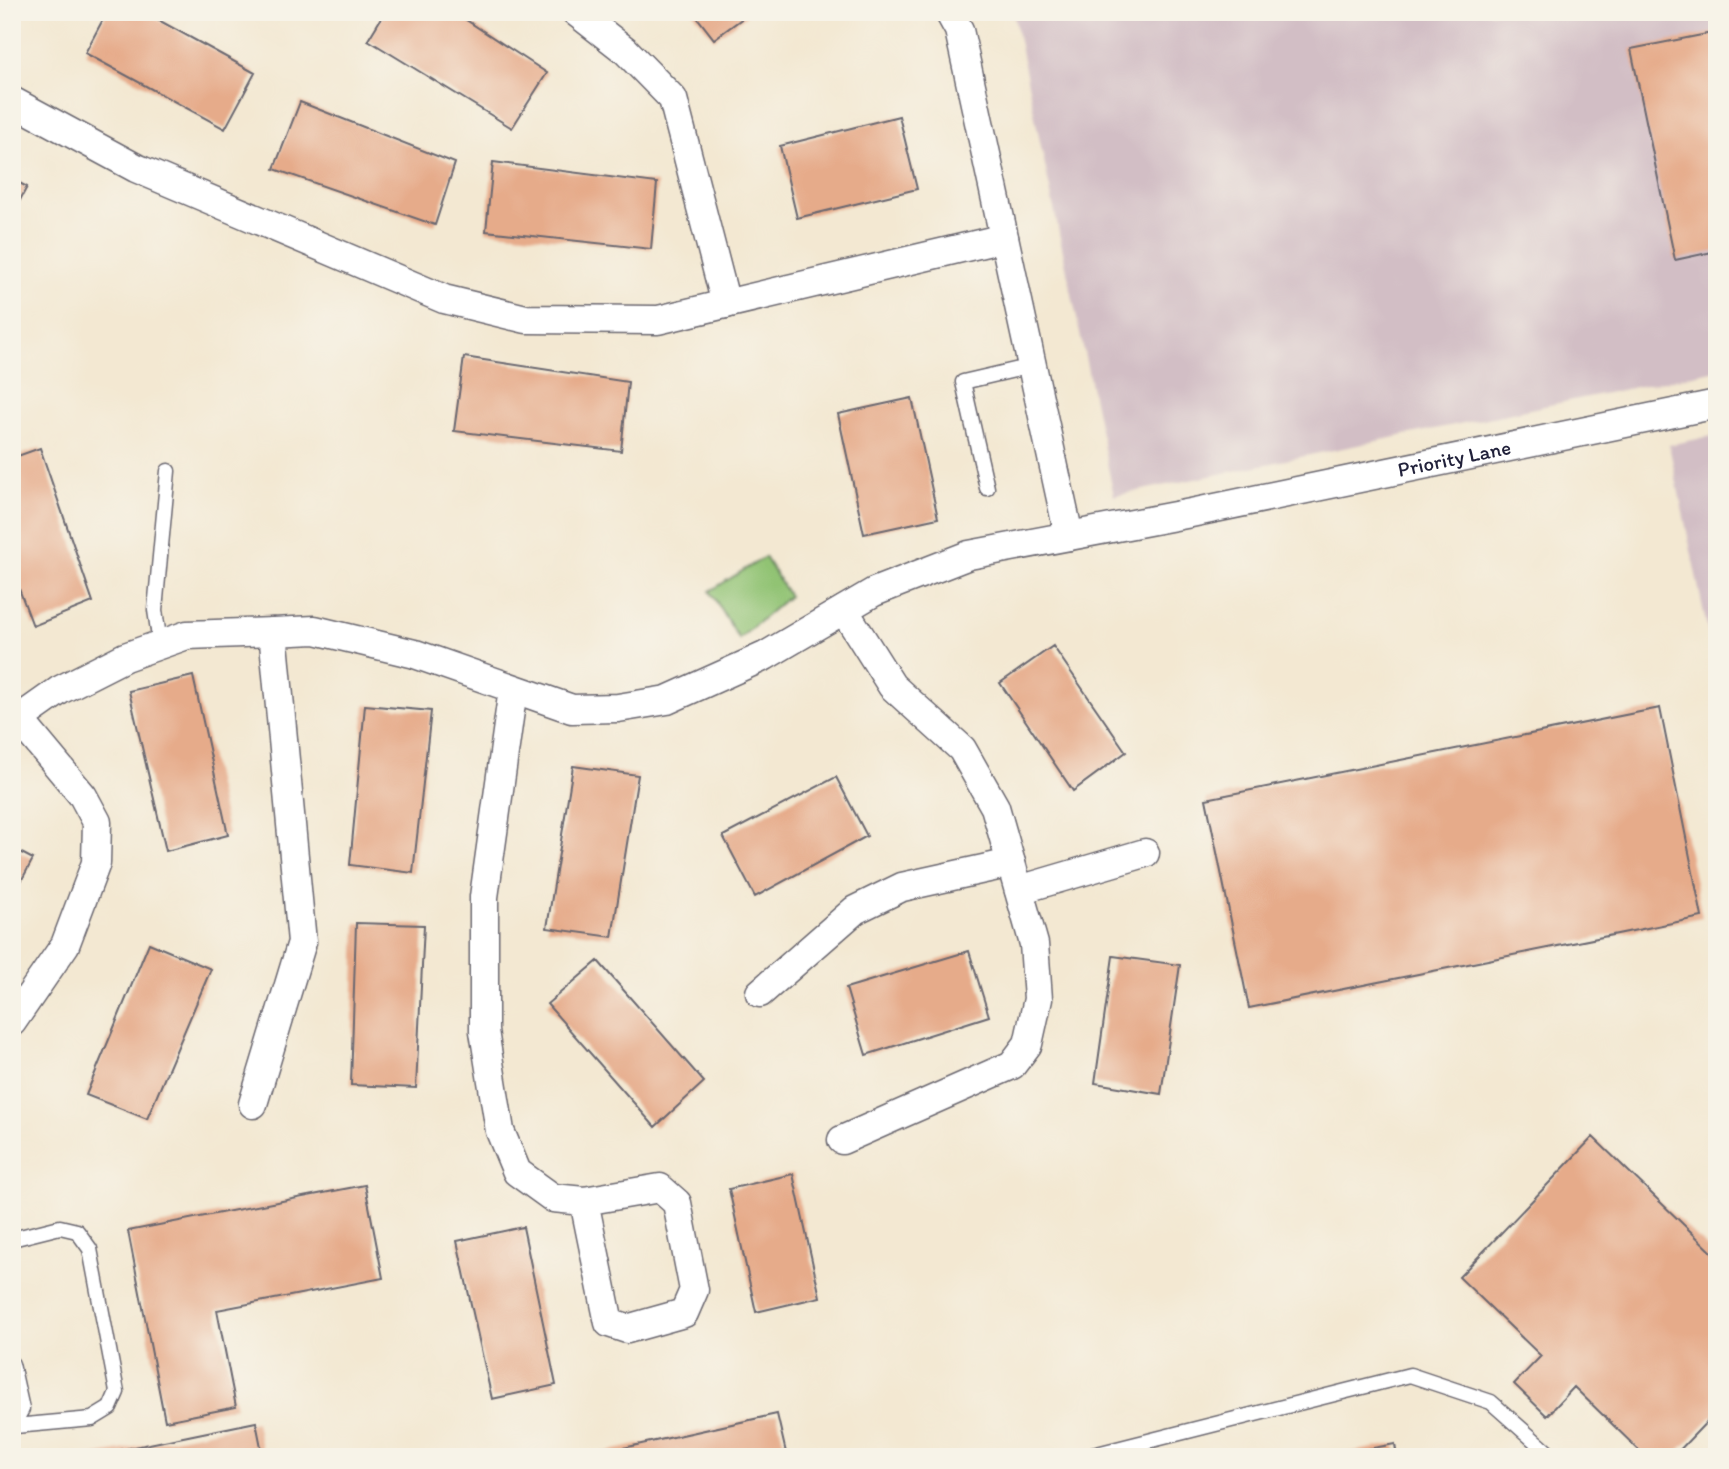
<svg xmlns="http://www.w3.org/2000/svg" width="1729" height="1469" font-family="Itim,sans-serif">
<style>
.industrial{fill:#d2bec5}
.green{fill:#91c373;stroke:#5a7257;stroke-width:2}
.building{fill:#e6ab8a}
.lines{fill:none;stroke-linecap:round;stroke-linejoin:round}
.lane-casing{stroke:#6b6770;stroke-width:17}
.street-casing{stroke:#6b6770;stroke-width:31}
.lane{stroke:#fff;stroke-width:14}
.street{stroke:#fff;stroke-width:28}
.labels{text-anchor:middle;stroke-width:5;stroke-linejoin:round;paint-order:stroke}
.street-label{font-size:21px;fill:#22223b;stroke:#f7f3e8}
</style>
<rect width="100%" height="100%" fill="#f7f3e8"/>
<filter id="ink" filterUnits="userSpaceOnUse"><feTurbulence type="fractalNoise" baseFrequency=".0143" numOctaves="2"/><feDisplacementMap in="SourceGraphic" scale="14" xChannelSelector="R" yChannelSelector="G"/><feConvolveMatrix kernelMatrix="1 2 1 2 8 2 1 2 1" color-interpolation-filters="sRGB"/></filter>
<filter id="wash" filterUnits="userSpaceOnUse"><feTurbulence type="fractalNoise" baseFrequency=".00686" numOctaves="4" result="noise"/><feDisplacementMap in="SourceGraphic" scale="28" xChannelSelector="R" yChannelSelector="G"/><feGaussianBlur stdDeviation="1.57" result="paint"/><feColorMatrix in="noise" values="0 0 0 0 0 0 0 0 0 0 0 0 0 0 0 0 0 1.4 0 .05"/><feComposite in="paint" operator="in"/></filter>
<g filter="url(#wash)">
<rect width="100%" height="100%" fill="#f3e8d2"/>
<path class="industrial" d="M1013 12H1717V370L1114 496Z
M1717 435V676L1669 445Z"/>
<path class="green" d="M765 557 789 596 739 639 710 591Z"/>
<g id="blocks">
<path class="building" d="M107 12H144L255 73 225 129 85 53Z
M385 12H454L547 73 512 128 368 40Z
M693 12H751L714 39Z
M1717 32V251L1675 260 1631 49Z
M300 102 455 163 435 225 274 169Z
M899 116 917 189 797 218 780 146Z
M493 162 657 183 651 249 486 231Z
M12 179 27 187 12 215Z
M464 357 628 382 621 451 454 431Z
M912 398 938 518 864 534 838 414Z
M40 448 93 602 33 626 12 570V458Z
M1053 646 1126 752 1073 791 1000 683Z
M193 676 228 835 166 851 129 691Z
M365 705 431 711 413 873 350 865Z
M1660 708 1702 917 1249 1008 1206 799Z
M573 766 638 775 612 937 547 928Z
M836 777 867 836 755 897 723 836Z
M12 848 33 859 12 898Z
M356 923 424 925 416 1088 351 1085Z
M149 943 211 969 147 1119 86 1095Z
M969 951 989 1016 866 1055 846 988Z
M1113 956 1180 965 1161 1094 1095 1083Z
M598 961 704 1082 655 1127 547 1004Z
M1593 1137 1717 1257V1411L1673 1457H1646L1574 1387 1547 1416 1514 1384 1541 1356 1459 1277Z
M793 1174 820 1297 756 1312 729 1189Z
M365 1185 383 1278 217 1310 236 1407 165 1421 128 1231Z
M523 1227 556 1385 492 1399 457 1241Z
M777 1414 787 1457H587V1456Z
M256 1422 263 1457H91V1456Z
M1395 1444 1397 1457H1335V1455Z"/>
</g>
</g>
<g filter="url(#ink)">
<use href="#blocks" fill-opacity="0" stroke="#6b6770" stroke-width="2"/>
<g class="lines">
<g class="lane-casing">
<path id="lane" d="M987 488 963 382 1032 366
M160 644 155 610 168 471
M12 1239 60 1227 77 1231 90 1249 117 1392 110 1408 92 1419 15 1426
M12 1364 22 1409 12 1427
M1085 1457 1410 1375 1491 1402 1553 1457"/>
</g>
<g class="street-casing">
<g id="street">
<path d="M576 12 626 51 673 99 726 304"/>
<path d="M949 12 959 30 1069 536"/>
<path d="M12 101 136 168 444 299 526 319 658 320 1004 238"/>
<path d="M513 689 484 897V1031L500 1131 517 1172 553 1198 584 1201 660 1188 677 1203 694 1290 684 1313 627 1329 609 1323 584 1201"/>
<path d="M12 711 83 796 97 822 96 863 65 945 12 1022"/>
<path id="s1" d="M12 724 60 690 125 657 187 635 273 632 315 630 415 654 572 709 618 708 667 700 765 656 874 592 969 555 1191 513 1717 404"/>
<path d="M1019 890 1145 853"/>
<path d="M760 993 855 910 902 887 1011 863"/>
<path d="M253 1104 302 942 273 632"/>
<path d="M842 1140 1012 1065 1028 1044 1038 999 1034 944 995 807 962 749 892 686 844 610"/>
</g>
</g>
<use href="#lane" class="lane"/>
<use href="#street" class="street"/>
</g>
</g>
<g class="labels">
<g class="street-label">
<text dy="7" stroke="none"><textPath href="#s1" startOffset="1521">Priority Lane</textPath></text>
</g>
</g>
<rect width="1729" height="1469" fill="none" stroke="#f7f3e8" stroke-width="42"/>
</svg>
